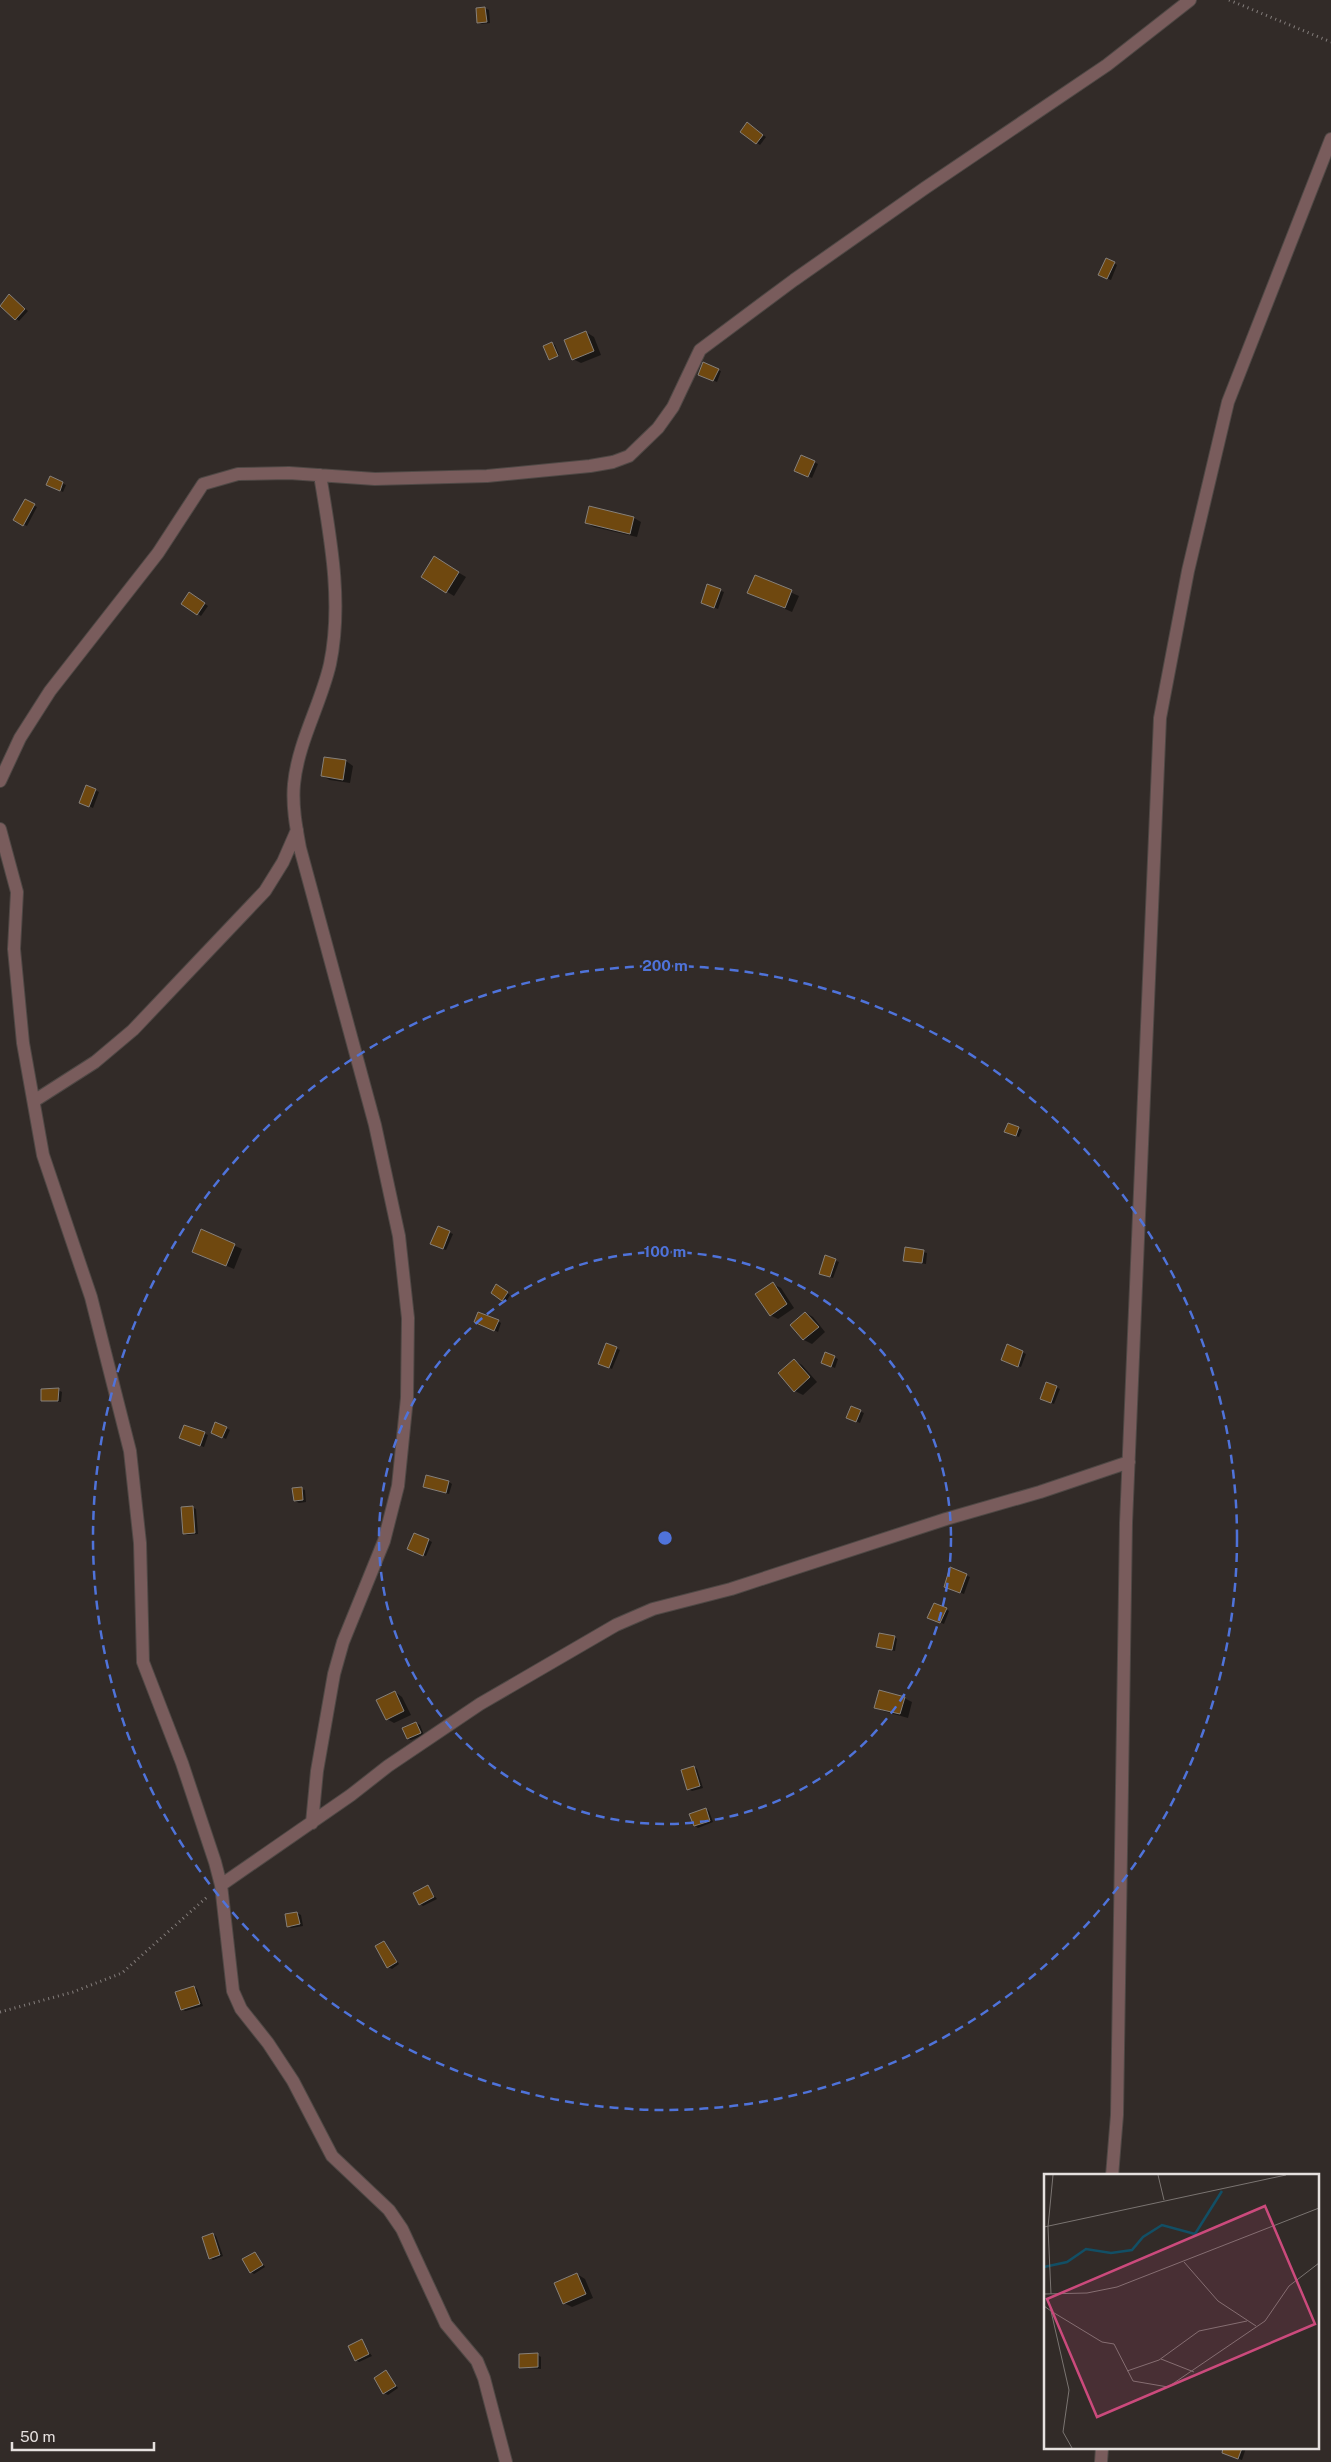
<svg xmlns="http://www.w3.org/2000/svg" width="1331" height="2462" font-family="'Public Sans',sans-serif">
<style>
.shadow{fill:#0007}
.building{fill:#6f480f;stroke:#86807a}
.lines{fill:none;stroke-linecap:round;stroke-linejoin:round}
.street-casing{stroke:#4f4845;stroke-width:14}
.path{stroke:#847e7c;stroke-width:3;stroke-dasharray:1 4;stroke-linecap:butt}
.street{stroke:#795c5c;stroke-width:12}
.ring{fill:none;stroke:#4f73da;stroke-width:2.5;stroke-dasharray:9 6}
.inset-river{fill:none;stroke:#124f65;stroke-width:2.5}
.inset-road{fill:none;stroke:#7a7471;stroke-width:1}
.view{fill:#cb4a7c;fill-opacity:0.15;stroke:#cb4a7c;stroke-width:2.5}
.inset-edge{fill:none;stroke:#e6e1df;stroke-width:2.5}
.centre{fill:#4f73da;stroke:#322b28;stroke-width:2.5}
.ring-label{font-size:15px;text-anchor:middle;font-weight:bold;fill:#4f73da;stroke:#322b28;stroke-width:4;stroke-linejoin:round;paint-order:stroke}
</style>
<rect width="100%" height="100%" fill="#322b28"/>
<path class="shadow" d="M485 8 489 10 490 23 482 24 478 22Z
M750 126 766 137 760 145 741 132Z
M1114 263 1117 265 1111 280 1103 277Z
M9 295 28 311 19 321 1 305Z
M586 332 594 337 601 355 581 363 573 359Z
M552 343 555 345 559 355 550 360Z
M718 370 721 371 717 382 703 376Z
M814 462 818 464 812 478 799 472Z
M50 478 66 485 63 492 51 486Z
M25 501 37 507 27 526 15 520Z
M634 518 641 522 637 537 594 527 586 523Z
M434 558 466 577 454 596 423 577Z
M756 577 799 596 792 612 749 593Z
M708 586 724 592 718 609 705 604Z
M190 594 208 606 201 616 182 603Z
M346 761 353 766 350 783 330 780 322 776Z
M87 786 99 792 93 808 84 804Z
M1018 1128 1022 1130 1019 1137 1009 1133Z
M438 1228 453 1234 446 1250 435 1246Z
M202 1231 242 1249 234 1269 201 1255Z
M906 1248 927 1253 926 1264 904 1260Z
M826 1257 839 1262 833 1278 824 1275Z
M773 1284 781 1288 794 1308 778 1319 770 1315Z
M497 1286 510 1295 506 1302 492 1293Z
M806 1313 813 1317 825 1332 812 1344 804 1340 792 1325Z
M498 1321 501 1323 498 1332 479 1323Z
M607 1345 620 1350 612 1369 603 1365Z
M1008 1346 1026 1354 1021 1367 1006 1362Z
M826 1354 838 1359 835 1368 826 1364Z
M794 1360 802 1365 817 1382 803 1395 795 1391Z
M1047 1384 1060 1389 1054 1404 1045 1400Z
M58 1390 62 1392 61 1402 42 1400Z
M852 1408 864 1413 860 1423 851 1419Z
M185 1426 208 1435 204 1447 184 1440Z
M226 1428 230 1430 226 1439 216 1434Z
M449 1482 452 1484 449 1494 428 1488Z
M301 1489 305 1490 306 1502 299 1503 295 1501Z
M192 1507 196 1509 198 1534 187 1535 184 1533Z
M415 1534 432 1542 426 1556 412 1551Z
M951 1569 970 1577 964 1594 948 1588Z
M946 1609 949 1611 944 1624 932 1619Z
M894 1637 897 1639 895 1651 878 1646Z
M395 1692 402 1697 411 1715 394 1723 387 1719Z
M904 1698 912 1702 908 1718 883 1711 875 1707Z
M416 1723 420 1725 424 1735 411 1740 408 1739Z
M694 1767 697 1769 703 1788 692 1791 688 1789Z
M706 1809 709 1811 713 1822 698 1828 695 1826Z
M428 1887 437 1899 423 1906 420 1904Z
M297 1913 301 1915 303 1926 291 1928 288 1926Z
M384 1942 399 1964 392 1969 388 1967Z
M194 1987 197 1989 203 2006 185 2011 182 2009Z
M213 2234 216 2236 223 2256 213 2260 210 2258Z
M255 2253 265 2267 254 2274 251 2272Z
M577 2274 585 2279 593 2298 572 2307 564 2303Z
M361 2341 372 2356 359 2362 356 2360Z
M538 2355 541 2357V2369L521 2367Z
M386 2372 398 2388 388 2395 384 2393Z
M1225 2448H1246L1242 2460 1226 2454Z"/>
<path class="building" d="M485 7 487 22 477 23 476 8Z
M747 122 763 135 756 144 740 132Z
M1106 258 1115 262 1107 279 1098 275Z
M9 294 25 309 15 320 0 306Z
M586 331 594 351 572 360 564 340Z
M552 342 558 356 549 360 543 346Z
M703 362 719 369 713 381 698 375Z
M801 455 815 461 808 477 794 471Z
M50 476 63 482 60 491 46 485Z
M25 499 35 504 23 526 13 520Z
M589 506 634 517 630 534 585 523Z
M434 556 459 572 446 593 421 577Z
M755 575 792 590 785 608 747 593Z
M707 584 721 589 714 608 701 603Z
M189 592 205 603 197 615 181 604Z
M324 757 346 760 343 780 321 776Z
M86 785 96 789 89 807 79 803Z
M1008 1123 1019 1127 1016 1136 1004 1132Z
M438 1226 450 1231 443 1249 430 1244Z
M201 1229 235 1244 226 1266 192 1252Z
M905 1247 924 1250 922 1263 903 1261Z
M825 1255 836 1259 830 1277 819 1274Z
M773 1282 787 1304 770 1316 755 1294Z
M496 1284 508 1292 502 1301 491 1293Z
M478 1312 499 1320 494 1331 474 1322Z
M805 1312 819 1327 803 1340 790 1325Z
M606 1343 617 1347 609 1368 598 1364Z
M1007 1344 1023 1351 1018 1367 1001 1360Z
M825 1352 835 1356 831 1367 821 1363Z
M794 1359 810 1377 794 1392 778 1373Z
M1046 1382 1057 1386 1051 1403 1040 1399Z
M59 1388 58 1401H41V1389Z
M851 1406 861 1410 856 1422 846 1418Z
M215 1422 227 1427 222 1438 211 1433Z
M184 1425 205 1432 200 1446 179 1438Z
M426 1475 449 1481 446 1493 423 1487Z
M302 1487 303 1500 294 1501 292 1488Z
M193 1506 195 1533 183 1534 181 1507Z
M414 1533 429 1539 423 1556 407 1549Z
M950 1567 967 1574 960 1593 944 1587Z
M934 1603 947 1608 940 1623 927 1618Z
M879 1633 895 1636 892 1650 876 1647Z
M879 1690 905 1697 900 1714 874 1708Z
M395 1691 404 1711 386 1720 376 1700Z
M416 1722 421 1733 407 1739 402 1728Z
M694 1766 700 1786 687 1790 681 1770Z
M706 1808 710 1821 694 1826 689 1814Z
M428 1885 434 1897 419 1905 413 1893Z
M297 1912 300 1924 287 1927 285 1914Z
M384 1941 397 1962 387 1968 375 1946Z
M194 1986 200 2004 181 2010 175 1992Z
M213 2233 220 2255 209 2259 202 2237Z
M255 2252 263 2265 250 2273 242 2259Z
M577 2273 586 2294 563 2304 554 2283Z
M362 2339 369 2354 355 2361 348 2346Z
M538 2353V2367L519 2368V2354Z
M386 2370 396 2386 383 2394 374 2378Z
M1223 2448H1242L1238 2459 1222 2453Z"/>
<g class="lines">
<g class="street-casing">
<path id="street" d="M0 781 20 738 50 691 158 553 203 484 238 474 289 473 375 479 487 476 590 466 613 462 629 456 658 428 673 407 700 350 794 280 925 188 1107 65 1190 0
M0 829 17 892 14 949 23 1043 43 1155 91 1297 130 1451 140 1543 143 1662 182 1763 215 1862 221 1885 233 1991 241 2009 268 2043 293 2081 332 2156 389 2210 402 2229 446 2324 477 2361 484 2378 506 2462
M34 1101 95 1062 133 1030 265 891 283 862 297 830
M312 1823 317 1771 334 1674 343 1642 384 1541 398 1486 407 1398 408 1318 399 1236 375 1125 300 848C296 827 292 805 294 784 298 742 321 704 330 664 343 602 330 536 320 475
M221 1885 351 1795 388 1766 480 1704 616 1625 653 1609 731 1589 946 1519 1040 1492 1129 1462
M1112 2176 1117 2115 1126 1523 1160 718 1188 571 1228 402 1331 139
M1101 2462 1102 2448"/>
</g>
<path class="path" d="M1229 0 1331 42
M0 2012 73 1992 122 1973 207 1897"/>
<use href="#street" class="street"/>
</g>
<g class="ring">
<circle cx="665" cy="1538" r="286"/>
<circle cx="665" cy="1538" r="572"/>
</g>
<g transform="translate(1044 2174)">
<rect width="275" height="275" fill="#322b28"/>
<path class="inset-river" d="M0 93 23 88 42 75 67 79 88 76 99 63 118 51 151 60 178 17"/>
<path class="inset-road" d="M114 1 120 26M0 53 242 1M140 88 174 127 212 152M0 120 43 119 73 113 275 34M7 120 4 53 9 1M0 132 7 137 25 216 19 258 28 274M7 137 58 168 70 170 89 207 124 213 221 147 245 112 275 89M117 185 150 198M83 197 115 186 155 157 203 147"/>
<path class="view" d="M221 32 271 150 53 243 3 125Z"/>
<rect width="275" height="275" class="inset-edge"/>
</g>
<circle cx="665" cy="1538" r="8" class="centre"/>
<g class="ring-label">
<text x="665" y="971">200 m</text>
<text x="665" y="1257">100 m</text>
</g>
<path d="M12 2442v8h142v-8" fill="none" stroke="#e6e1df" stroke-width="2.5"/>
<text x="20" y="2442" font-size="15" fill="#e6e1df" stroke="#322b28" stroke-width="4" paint-order="stroke">50 m</text>
</svg>
